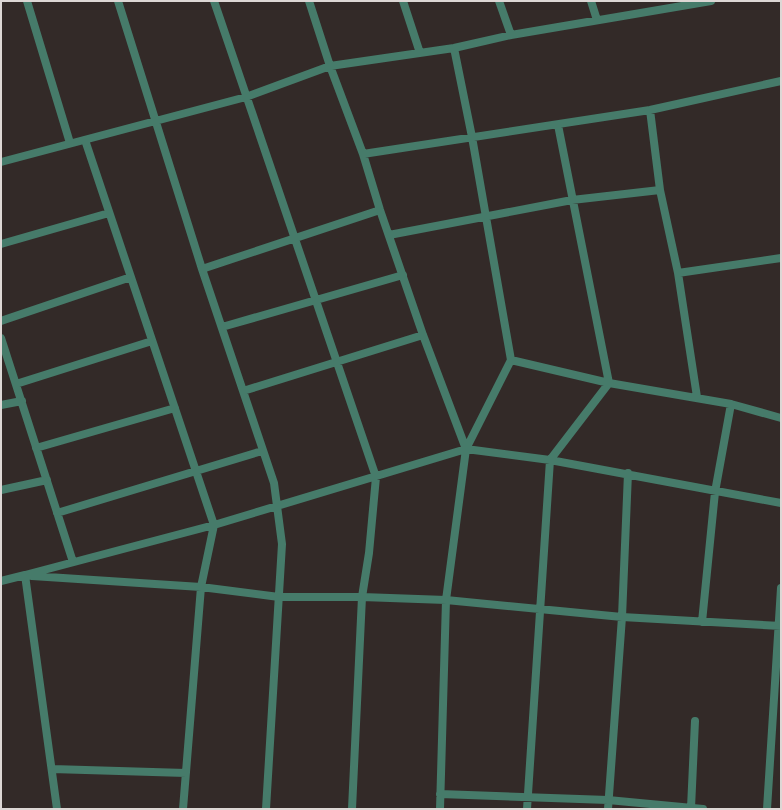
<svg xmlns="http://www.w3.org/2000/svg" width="782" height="810" font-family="Roboto,sans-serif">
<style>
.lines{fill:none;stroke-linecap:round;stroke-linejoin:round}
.minor{stroke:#467b6a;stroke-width:8}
</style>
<rect width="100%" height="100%" fill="#332a28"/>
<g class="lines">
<path class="minor" d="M27 1 70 143
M118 1 202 269 274 483 282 544 266 809
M214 1 376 477 369 553 362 597 352 809
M309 1 330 66 363 154 380 210 423 335 466 449
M403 1 420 53
M499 1 511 35
M591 1 597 20
M650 110 660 190 678 273 697 397
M85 140 214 525 201 587 183 809
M363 154 650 110 781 81
M1 162 246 97 330 66 454 48 511 35 711 1
M389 235 572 200 660 190
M1 244 109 213
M202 269 380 210
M678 273 781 258
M1 321 131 277
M222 327 403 275
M1 338 73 562
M511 360 609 383 731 404 781 418
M16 384 152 341
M243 391 423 335
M1 405 22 401
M36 448 175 408
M1 490 47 480
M57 513 262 451
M25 575 214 525 466 449 550 460 781 503
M32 576 201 587 279 597H362L446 600 622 617 781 626
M1 581 25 575 57 809
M702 622 715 492 731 404
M52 769 186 773
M440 794 608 800 703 809
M691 808 695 721
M440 809 446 600 466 449 511 360 472 137 454 48
M527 809 550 460 609 383 558 125
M608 809 622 617 628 473
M767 809 781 588"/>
</g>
<rect width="782" height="810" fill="none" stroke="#ddd7d5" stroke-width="4"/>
</svg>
